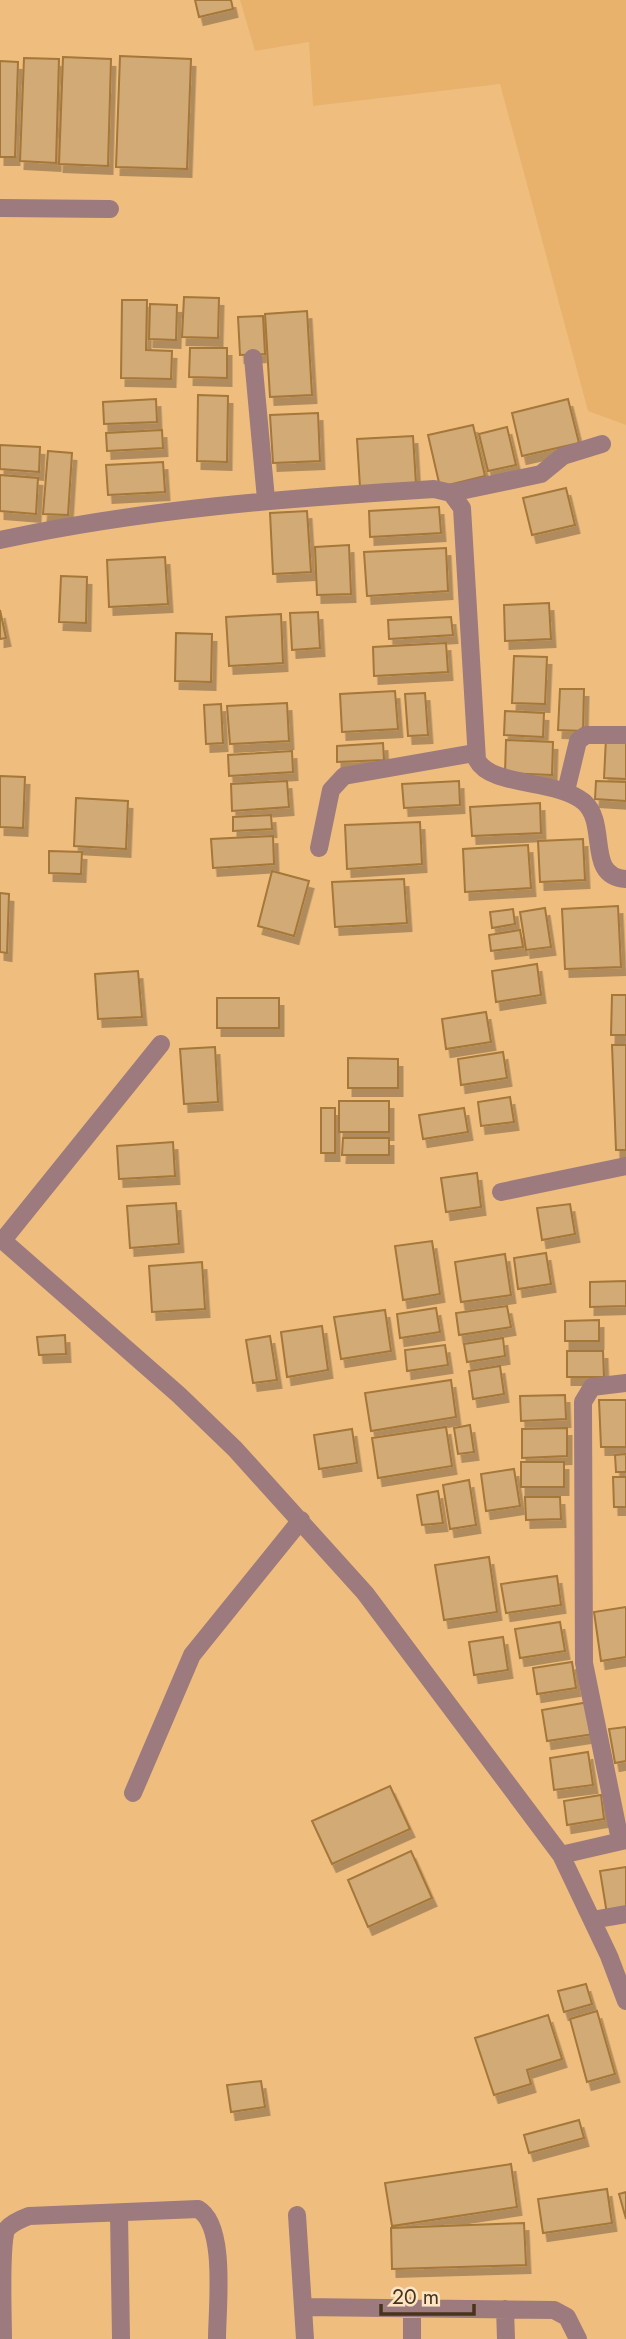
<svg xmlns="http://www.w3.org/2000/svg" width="626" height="2339" font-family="Jost,sans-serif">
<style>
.built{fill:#e8b26d}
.building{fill:#d2aa76;stroke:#a57739;stroke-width:2;filter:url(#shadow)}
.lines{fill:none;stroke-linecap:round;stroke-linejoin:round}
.minor{stroke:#9d7a7d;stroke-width:18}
</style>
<defs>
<filter id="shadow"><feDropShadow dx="4.5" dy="8" stdDeviation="0" flood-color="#0004"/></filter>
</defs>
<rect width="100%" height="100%" fill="#efbe7f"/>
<path class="built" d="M240 0H626V425L588 411 500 84 313 106 309 42 255 51Z"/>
<path class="building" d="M195 0H231L233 9 199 17Z
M120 56 191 59 187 169 116 167Z
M63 57 111 59 108 166 59 164Z
M24 58 59 59 56 163 20 161Z
M0 61 18 62 15 157H0Z
M184 297 219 298 218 338 182 337Z
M122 300H147L146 350 172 351 171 379 121 378Z
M150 304 177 305 176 340 149 339Z
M307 311 312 395 270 397 265 314Z
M263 316 265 354 240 355 238 317Z
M190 348H227V378L189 377Z
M198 395 228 396 227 462 197 461Z
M156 399 157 422 104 424 103 402Z
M568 399 579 443 522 456 512 413Z
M318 413 320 461 273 463 270 415Z
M473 425 485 476 440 487 428 435Z
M507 427 516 465 488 471 479 434Z
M162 430 163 448 107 451 106 433Z
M413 436 416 484 360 487 357 439Z
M0 445 40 447 39 472 0 469Z
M48 451 72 453 68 515 43 514Z
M163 462 165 492 108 495 106 465Z
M0 475 38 478 36 514 0 511Z
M566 488 575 525 532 535 523 498Z
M439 507 441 533 370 537 369 511Z
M307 511 311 572 273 574 270 513Z
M349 545 351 594 317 595 315 547Z
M446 548 448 591 367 596 364 552Z
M165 557 168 604 109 607 107 560Z
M61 576 87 577 86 623 59 622Z
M549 603 551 639 505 641 504 605Z
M0 610 6 638 0 639Z
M318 612 320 648 292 650 290 613Z
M281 614 283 663 229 666 226 617Z
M451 617 453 635 389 639 388 620Z
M176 633 212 634 211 682 175 681Z
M446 643 448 672 374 676 373 647Z
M514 656 547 657 545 704 512 703Z
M560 689H584L583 731 558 730Z
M395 691 398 729 342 732 340 694Z
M425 693 428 735 408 736 405 694Z
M287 703 289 741 230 744 227 706Z
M221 704 223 743 206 744 204 705Z
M505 711 544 713 543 737 504 735Z
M606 738 626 739V779L604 778Z
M506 740 553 742 552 775 505 773Z
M383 743 384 760 337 762V746Z
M292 751 293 772 229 776 228 755Z
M0 776 25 777 23 828 0 827Z
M287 781 289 807 232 811 231 784Z
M459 781 460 805 404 808 402 784Z
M596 781 626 782V801L595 799Z
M76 798 128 801 126 849 74 846Z
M540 803 541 833 472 836 470 807Z
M271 815 272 829 233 831V817Z
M420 822 422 864 347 869 345 825Z
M273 836 274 864 213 868 211 839Z
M583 839 585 880 540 882 538 841Z
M528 845 531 888 465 892 463 849Z
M49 851 82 852 81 874 49 873Z
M272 871 309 881 294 936 258 926Z
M404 879 407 923 335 927 332 882Z
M0 893 9 894 7 953 0 952Z
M618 906 621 967 565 969 562 909Z
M545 908 551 947 526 950 520 912Z
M513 909 515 924 492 928 490 912Z
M520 930 523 947 491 951 489 935Z
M537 964 541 995 496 1002 492 971Z
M138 971 142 1017 98 1019 95 974Z
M612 995H626V1035H611Z
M217 998H279V1028H217Z
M486 1012 491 1042 446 1049 442 1019Z
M612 1045H626V1150H616Z
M215 1047 218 1102 184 1104 180 1049Z
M503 1052 507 1078 461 1085 458 1059Z
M348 1058 398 1059V1088H348Z
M510 1097 514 1122 481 1126 478 1102Z
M339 1101H389V1132H339Z
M321 1108H335V1153H321Z
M464 1108 468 1132 423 1139 419 1115Z
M343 1138H389V1155H342Z
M173 1142 175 1176 119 1179 117 1146Z
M477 1173 481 1207 446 1212 441 1178Z
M176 1203 179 1244 130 1248 127 1206Z
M570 1204 575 1234 542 1240 537 1208Z
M432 1241 440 1294 403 1300 395 1246Z
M546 1253 551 1284 518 1289 514 1258Z
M505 1254 511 1295 461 1302 455 1262Z
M202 1262 205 1309 152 1312 149 1266Z
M626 1281V1306L590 1307V1282Z
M507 1306 511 1327 459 1335 456 1313Z
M436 1308 440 1332 400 1338 397 1314Z
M385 1310 391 1351 341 1359 334 1317Z
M599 1320V1341H565V1321Z
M322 1326 328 1370 287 1377 281 1332Z
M65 1335 66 1354 39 1355 37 1337Z
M270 1336 277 1380 253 1383 246 1340Z
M503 1338 505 1356 467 1362 464 1344Z
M445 1345 448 1365 407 1371 405 1350Z
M567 1351H603L604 1377H567Z
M500 1366 504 1394 473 1399 469 1371Z
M451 1380 456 1417 371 1431 365 1393Z
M565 1395 566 1419 521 1421 520 1396Z
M599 1400H626V1447H601Z
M470 1425 474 1452 458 1454 454 1428Z
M446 1427 452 1466 378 1478 372 1438Z
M567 1428V1456L522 1458V1429Z
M352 1429 357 1463 319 1469 314 1435Z
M626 1454V1472H616L615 1455Z
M521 1462H564V1487H521Z
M514 1469 520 1506 486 1511 481 1474Z
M613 1477H626V1507H614Z
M469 1480 476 1525 450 1529 443 1485Z
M438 1491 443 1523 422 1525 417 1495Z
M525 1497H560L561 1519 526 1520Z
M489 1557 497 1612 444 1620 435 1565Z
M557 1576 561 1605 506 1613 501 1584Z
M626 1607V1657L601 1661 594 1612Z
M560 1622 565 1651 520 1658 515 1629Z
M503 1637 508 1670 474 1675 469 1642Z
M572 1662 576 1688 537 1694 533 1668Z
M589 1702 594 1734 547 1741 542 1710Z
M626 1727V1761L615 1763 609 1729Z
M588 1752 593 1785 554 1790 550 1758Z
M390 1786 410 1829 332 1864 312 1821Z
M601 1795 604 1819 567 1825 564 1801Z
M411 1851 432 1898 368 1927 348 1880Z
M626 1867V1911L607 1914 600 1871Z
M586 1984 592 2004 564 2012 558 1991Z
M597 2011 615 2074 587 2082 570 2019Z
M548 2015 562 2059 527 2070 531 2084 494 2095 475 2038Z
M261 2081 265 2107 231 2112 227 2085Z
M579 2120 584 2138 529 2153 524 2135Z
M511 2164 517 2207 392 2226 385 2183Z
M607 2189 612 2223 543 2233 538 2199Z
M626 2192V2219L619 2194Z
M524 2223 526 2265 392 2269 391 2228Z"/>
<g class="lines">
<path class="minor" d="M0 208 110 209
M253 358 266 499
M451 493 541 474 563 456 602 444
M0 540C143 509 288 498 434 489L451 493 462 508 477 760C491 787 556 779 584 802 609 824 585 877 626 879
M566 791 578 741 586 735H626
M319 848 331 790 344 776 474 753
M501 1192 626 1166
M0 1238 179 1395 235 1449 365 1593 561 1855 609 1956 626 2001
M3 1240 161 1044
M133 1793 192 1655 301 1520
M620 1840 584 1663 583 1402 592 1387 626 1383
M561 1855 626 1840
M592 1920 626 1914
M119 2214 121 2339
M297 2215 305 2339
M412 2306V2339
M303 2307 554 2310 567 2317 578 2339
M505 2309 506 2339
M3 2339C3 2315 0 2249 6 2230 11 2223 21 2219 29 2216L198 2209C227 2225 217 2308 217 2339"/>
</g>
<path d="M381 2304v10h93v-10" fill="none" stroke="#47341a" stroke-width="3.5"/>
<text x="392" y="2304" font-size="21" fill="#47341a" stroke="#fde4c5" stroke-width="5" paint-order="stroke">20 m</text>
</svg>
